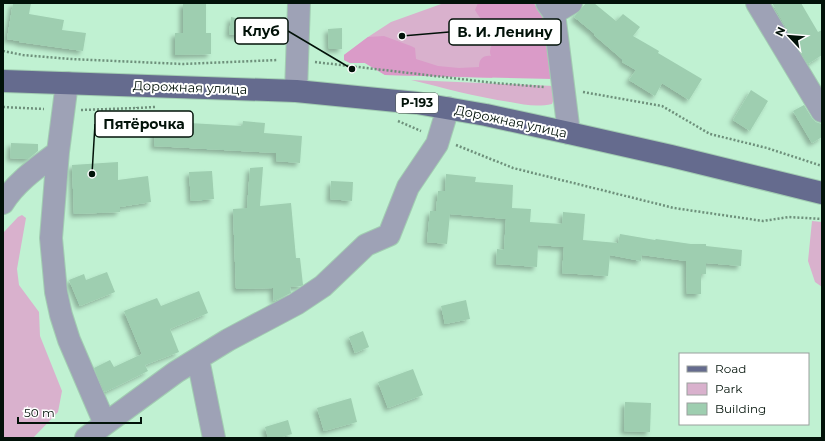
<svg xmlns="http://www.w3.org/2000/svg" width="825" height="441" font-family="Montserrat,sans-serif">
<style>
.green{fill:#d9b1cd}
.forest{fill:#da9bc8}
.building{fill:#9eceb0;filter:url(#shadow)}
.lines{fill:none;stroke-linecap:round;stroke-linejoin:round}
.minor-casing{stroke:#a2cdb2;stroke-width:24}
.major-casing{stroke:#a2cdb2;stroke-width:24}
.path{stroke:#6e907b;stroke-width:2.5;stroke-dasharray:2 2;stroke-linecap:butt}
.minor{stroke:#9ea2b6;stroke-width:22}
.major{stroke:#656b8e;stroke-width:22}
.labels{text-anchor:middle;stroke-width:4;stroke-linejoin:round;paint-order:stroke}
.shield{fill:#fff;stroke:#4e5953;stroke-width:1}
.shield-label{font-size:12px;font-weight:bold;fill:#021209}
.street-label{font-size:13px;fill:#021209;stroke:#fff}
.leader{fill:none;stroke:#021209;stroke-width:1.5}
.callout-dot{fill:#021209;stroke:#fff;stroke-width:1.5}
.callout{fill:#fff;stroke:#021209;stroke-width:1.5}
.callout-label{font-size:14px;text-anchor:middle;font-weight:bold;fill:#021209}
</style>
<defs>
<filter id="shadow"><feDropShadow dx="-3.5" dy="3.5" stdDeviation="2" flood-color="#0004"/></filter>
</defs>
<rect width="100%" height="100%" fill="#c0f1d2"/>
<path class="green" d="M444 3H534L492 78 385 75 365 63H350L344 60V55L368 37 391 22Z
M411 80 554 86V99L552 104C538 107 524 105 510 102 476 97 444 88 411 80Z
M22 215 26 218 17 269 19 285 39 312 40 336 62 391 58 412 34 437 32 438H3V233L18 217Z
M812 221 822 222V287L815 282 808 261Z"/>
<path class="forest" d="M478 3H534L545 21 553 79 385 75 365 63H350L344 60V55L368 37 384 36 411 46 415 48 416 59 438 66 459 68 479 67C479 59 483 55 491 56 488 50 492 44 496 38H499L502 39V37L504 34 502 30C491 29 480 20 475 10Z"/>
<path class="building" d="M13 3H31L29 14 64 20 62 30 86 33 83 51 19 42V41L7 39Z
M183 3H206V33H211V54L175 55V33H183Z
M586 3H594L616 21 623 14 640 27 633 36 659 51 658 53 702 79 689 100 662 83 655 96 629 80 636 70 622 62 623 60 594 35 595 34 574 17Z
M772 3H801L818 32 822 30V55L808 64Z
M231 17 245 20 242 36 229 34Z
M342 28V49H329L328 29Z
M751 90 768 101 750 131 733 120Z
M804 105 812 118 816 122 822 124V137L812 143 793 111Z
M243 121 265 123 264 133 302 136 300 163 276 161V153L154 146 155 130H188L189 123 242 126Z
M11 143 38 144V151L28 159 10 158Z
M118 162V180L148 176 151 202 120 207V212L74 214 72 165Z
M263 167 260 206 291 203 296 258H300L303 285 301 286 290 287 291 293 274 301 273 288 236 289 233 209 247 208 250 168Z
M212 171 214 199 191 201 189 172Z
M446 174 476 177 475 182 513 185 512 208 531 209 530 222 562 224 563 212 585 214 583 240 618 243 620 234 655 240 656 239 691 244H706V246L742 250 741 266 706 263V274H701V294H687L686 261 642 255 641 261 610 255 608 276 562 273 564 247 538 245 537 267 496 264 497 249 504 250 506 219 450 214 447 244 427 242 430 211H436L438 191H445Z
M331 181 353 182 352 201 330 199Z
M107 272 115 292 80 306 69 280 84 274 86 280Z
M199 291 208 313 170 329 179 352 145 365 148 371 105 392 94 368 110 360 114 367 142 354 124 311 157 298 161 306Z
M466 300 470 319 445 324 441 306Z
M363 331 369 347 355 353 349 337Z
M413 369 423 395 388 408 378 382Z
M351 398 357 422 324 431 317 408Z
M625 402 651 403 650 432 624 431Z
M288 420 292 434 278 438H268L265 427Z"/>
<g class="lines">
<g class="minor-casing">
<path id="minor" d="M547 3 554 13 569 133
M757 3 822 111
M554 13 571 3
M67 83 58 152 51 238 56 292 61 315 69 340 105 424 86 438
M296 91 299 3
M3 203C16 182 38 167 58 152
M198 359 214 438
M105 424 176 372 228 340 296 304 323 286 366 245 389 235 408 187 437 144 448 108"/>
</g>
<g class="major-casing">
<path id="major" d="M3 81 296 91 417 103 486 115 569 133 671 156 822 193"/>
</g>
<path class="path" d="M3 51 23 55 70 59 183 64 278 60
M315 62 495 83 544 87
M583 92 662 106 710 134 767 148 822 166
M3 107 44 109
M137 108 155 107
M81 110 137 108V107
M398 121 421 131
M456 145 513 168 674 208 763 221 789 217 822 219"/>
<use href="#minor" class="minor"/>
<use href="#major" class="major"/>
</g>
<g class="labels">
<rect class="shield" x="396" y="93" width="42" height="20" rx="3"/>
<g class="shield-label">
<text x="417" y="107">Р-193</text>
</g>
<g class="street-label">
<text transform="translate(190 87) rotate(2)" y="5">Дорожная улица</text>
<text transform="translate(511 121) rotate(12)" y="5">Дорожная улица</text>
</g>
</g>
<path class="leader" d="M352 69L288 31M402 36L449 32M92 174L95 124"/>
<g class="callout-dot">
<circle cx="352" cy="69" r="4"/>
<circle cx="402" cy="36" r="4"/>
<circle cx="92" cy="174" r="4"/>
</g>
<g class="callout">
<rect x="235" y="18" width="53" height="26" rx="4"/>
<rect x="449" y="19" width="112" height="26" rx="4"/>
<rect x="95" y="111" width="98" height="26" rx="4"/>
</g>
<g class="callout-label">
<text x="261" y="36">Клуб</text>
<text x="505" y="37">В. И. Ленину</text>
<text x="144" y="129">Пятёрочка</text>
</g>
<rect width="825" height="441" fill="none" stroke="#021209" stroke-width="8"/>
<rect x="679" y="353" width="130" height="72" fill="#ffffff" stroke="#9aa09d"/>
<rect x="687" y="366" width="20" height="6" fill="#656b8e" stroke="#9aa09d"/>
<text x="715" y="373" font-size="12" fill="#021209">Road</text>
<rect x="687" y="383" width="20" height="12" fill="#d9b1cd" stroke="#9aa09d"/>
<text x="715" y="393" font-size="12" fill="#021209">Park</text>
<rect x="687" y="403" width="20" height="12" fill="#9eceb0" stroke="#9aa09d"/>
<text x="715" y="413" font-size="12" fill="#021209">Building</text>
<g transform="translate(789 36) rotate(296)" stroke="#ffffff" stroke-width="3" paint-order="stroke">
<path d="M0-3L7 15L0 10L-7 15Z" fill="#021209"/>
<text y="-6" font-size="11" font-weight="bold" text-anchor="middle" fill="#021209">N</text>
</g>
<path d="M18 417v6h123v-6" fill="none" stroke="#021209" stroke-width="2"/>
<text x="24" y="417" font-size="12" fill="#021209" stroke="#ffffff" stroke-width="3" paint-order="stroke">50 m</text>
</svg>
